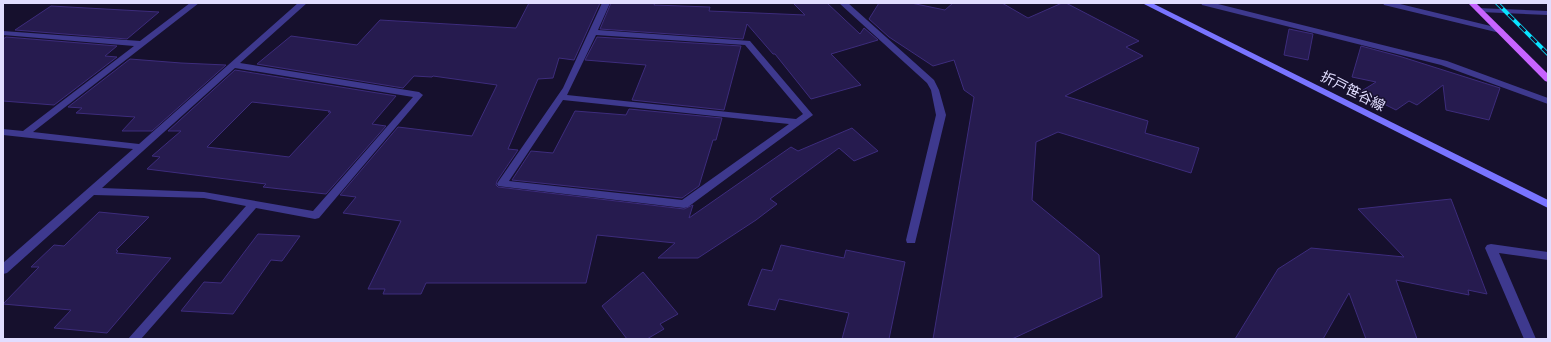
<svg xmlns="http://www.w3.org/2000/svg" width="1551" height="342" font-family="'Nunito Sans','Noto Sans JP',sans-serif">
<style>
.building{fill:#261b4f;stroke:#3d2c7c;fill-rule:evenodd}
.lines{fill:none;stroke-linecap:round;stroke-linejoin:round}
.street{fill:#3e398e;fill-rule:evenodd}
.secondary{fill:#7974ff;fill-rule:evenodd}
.primary{fill:#c764ff;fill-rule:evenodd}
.rail-casing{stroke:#09e3ff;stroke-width:4}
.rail{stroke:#16102d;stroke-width:2.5;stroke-dasharray:8;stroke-linecap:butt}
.labels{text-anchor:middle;stroke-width:3;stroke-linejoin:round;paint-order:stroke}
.street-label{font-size:14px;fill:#e1ddff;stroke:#16102d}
</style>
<rect width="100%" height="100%" fill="#16102d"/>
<path class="building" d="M529 3H600L574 60 559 58 553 78 538 79 508 149 518 150 497 181 496 185 498 187 684 209 693 205 689 218 791 147 798 151 852 128 878 151 854 161 839 148 770 199 777 204 756 220 698 258H658L675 243 597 235 586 283H426L421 294H383L385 289H368L401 221 343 213 356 197 340 195 398 127 472 136 497 85 433 76 432 77 414 76 403 88 257 64 291 36 357 45 380 20 516 28Z
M611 3H655L654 5 710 7 709 11 805 15 793 3H827L860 34 864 28 878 40 831 54 861 85 811 99 775 54H773L747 24 743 39 600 29Z
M879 3H911L945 10 953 3H1002L1028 18 1062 3H1066L1139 41 1126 47 1143 56 1065 96 1148 121 1145 133 1199 148 1191 173 1058 132 1036 142 1032 200 1099 255 1102 297 1012 339H933L974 97 964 90 954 60 933 66 889 37 869 19Z
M51 6 159 12 127 39 15 30Z
M1289 29 1313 34 1308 60 1284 55Z
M6 37 117 46 105 56 117 57 54 105 3 101V39Z
M597 37 741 46 724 110 632 100 646 65 585 60Z
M1361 46 1402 57 1500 88 1489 120 1446 110 1443 85 1417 105 1409 101 1396 110 1360 92 1376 82 1352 77Z
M130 59 181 63 226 65 152 131H122L135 117 76 113 82 108 68 107Z
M235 70 396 96 372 124 386 126 326 194 263 187 266 184 147 169 160 157 152 156 181 131H168ZM252 102 330 111 328 112H331L289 157 207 147Z
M629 109 722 118 716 140H713L699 186 682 198 512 180 531 151 553 153 575 111 626 115Z
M1451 199 1487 294 1468 290 1469 295 1396 280 1417 339H1366L1349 293 1323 339H1235L1278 269 1311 248 1404 257 1358 209Z
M99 212 149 217 116 250 118 251 116 253 171 258 107 333 54 328 71 310 3 304 39 267H31L54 245 64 246Z
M258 234 300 236 282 261 271 260 233 314 181 311 204 282 221 283Z
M781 245 844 258 846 250 905 262 889 339H842L849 313 779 299 775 310 748 305 762 269 772 271Z
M643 272 678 314 660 324 664 329 647 339H627L602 306Z"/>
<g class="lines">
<path class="street" d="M190 3H199L33 132 139 144 298 3H307L240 63 419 92 423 95 319 218 315 219 256 208 141 339H128L246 206 204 198 94 195 7 273 3 274V263L133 149 3 135V129L23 131 134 46 3 35V31L140 41ZM235 68 413 97 313 211 204 192 102 188Z
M602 3H610L598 30 750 41 813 115 688 207 684 208 498 186 497 184 498 182 563 88ZM596 35 745 45 803 114 796 119 567 95ZM563 100 789 124 682 200 509 181Z
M839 3H848L934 80 939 90 946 115 915 243H907L906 240 936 115 931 90 927 83Z
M1201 3H1214L1447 61 1548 98V104L1441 65 1202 5Z
M1383 3H1396L1503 29 1504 31 1500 33 1384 5Z
M1477 8 1548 11V15L1480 12 1476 10Z
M1491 244 1548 252V260L1499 253 1536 339H1524L1485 248 1487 245Z"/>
<path class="secondary" d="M1142 3H1152L1548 200V208Z"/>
<path class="primary" d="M1468 3H1476L1548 74V82L1545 81Z"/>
<g class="rail-casing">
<path id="rail" d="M1497 3 1548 54"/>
</g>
<use href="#rail" class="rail"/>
</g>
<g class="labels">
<g class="street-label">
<text transform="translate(1353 91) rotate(27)" y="5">折戸笹谷線</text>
</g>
</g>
<rect width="1551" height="342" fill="none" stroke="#e1ddff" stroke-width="8"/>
</svg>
